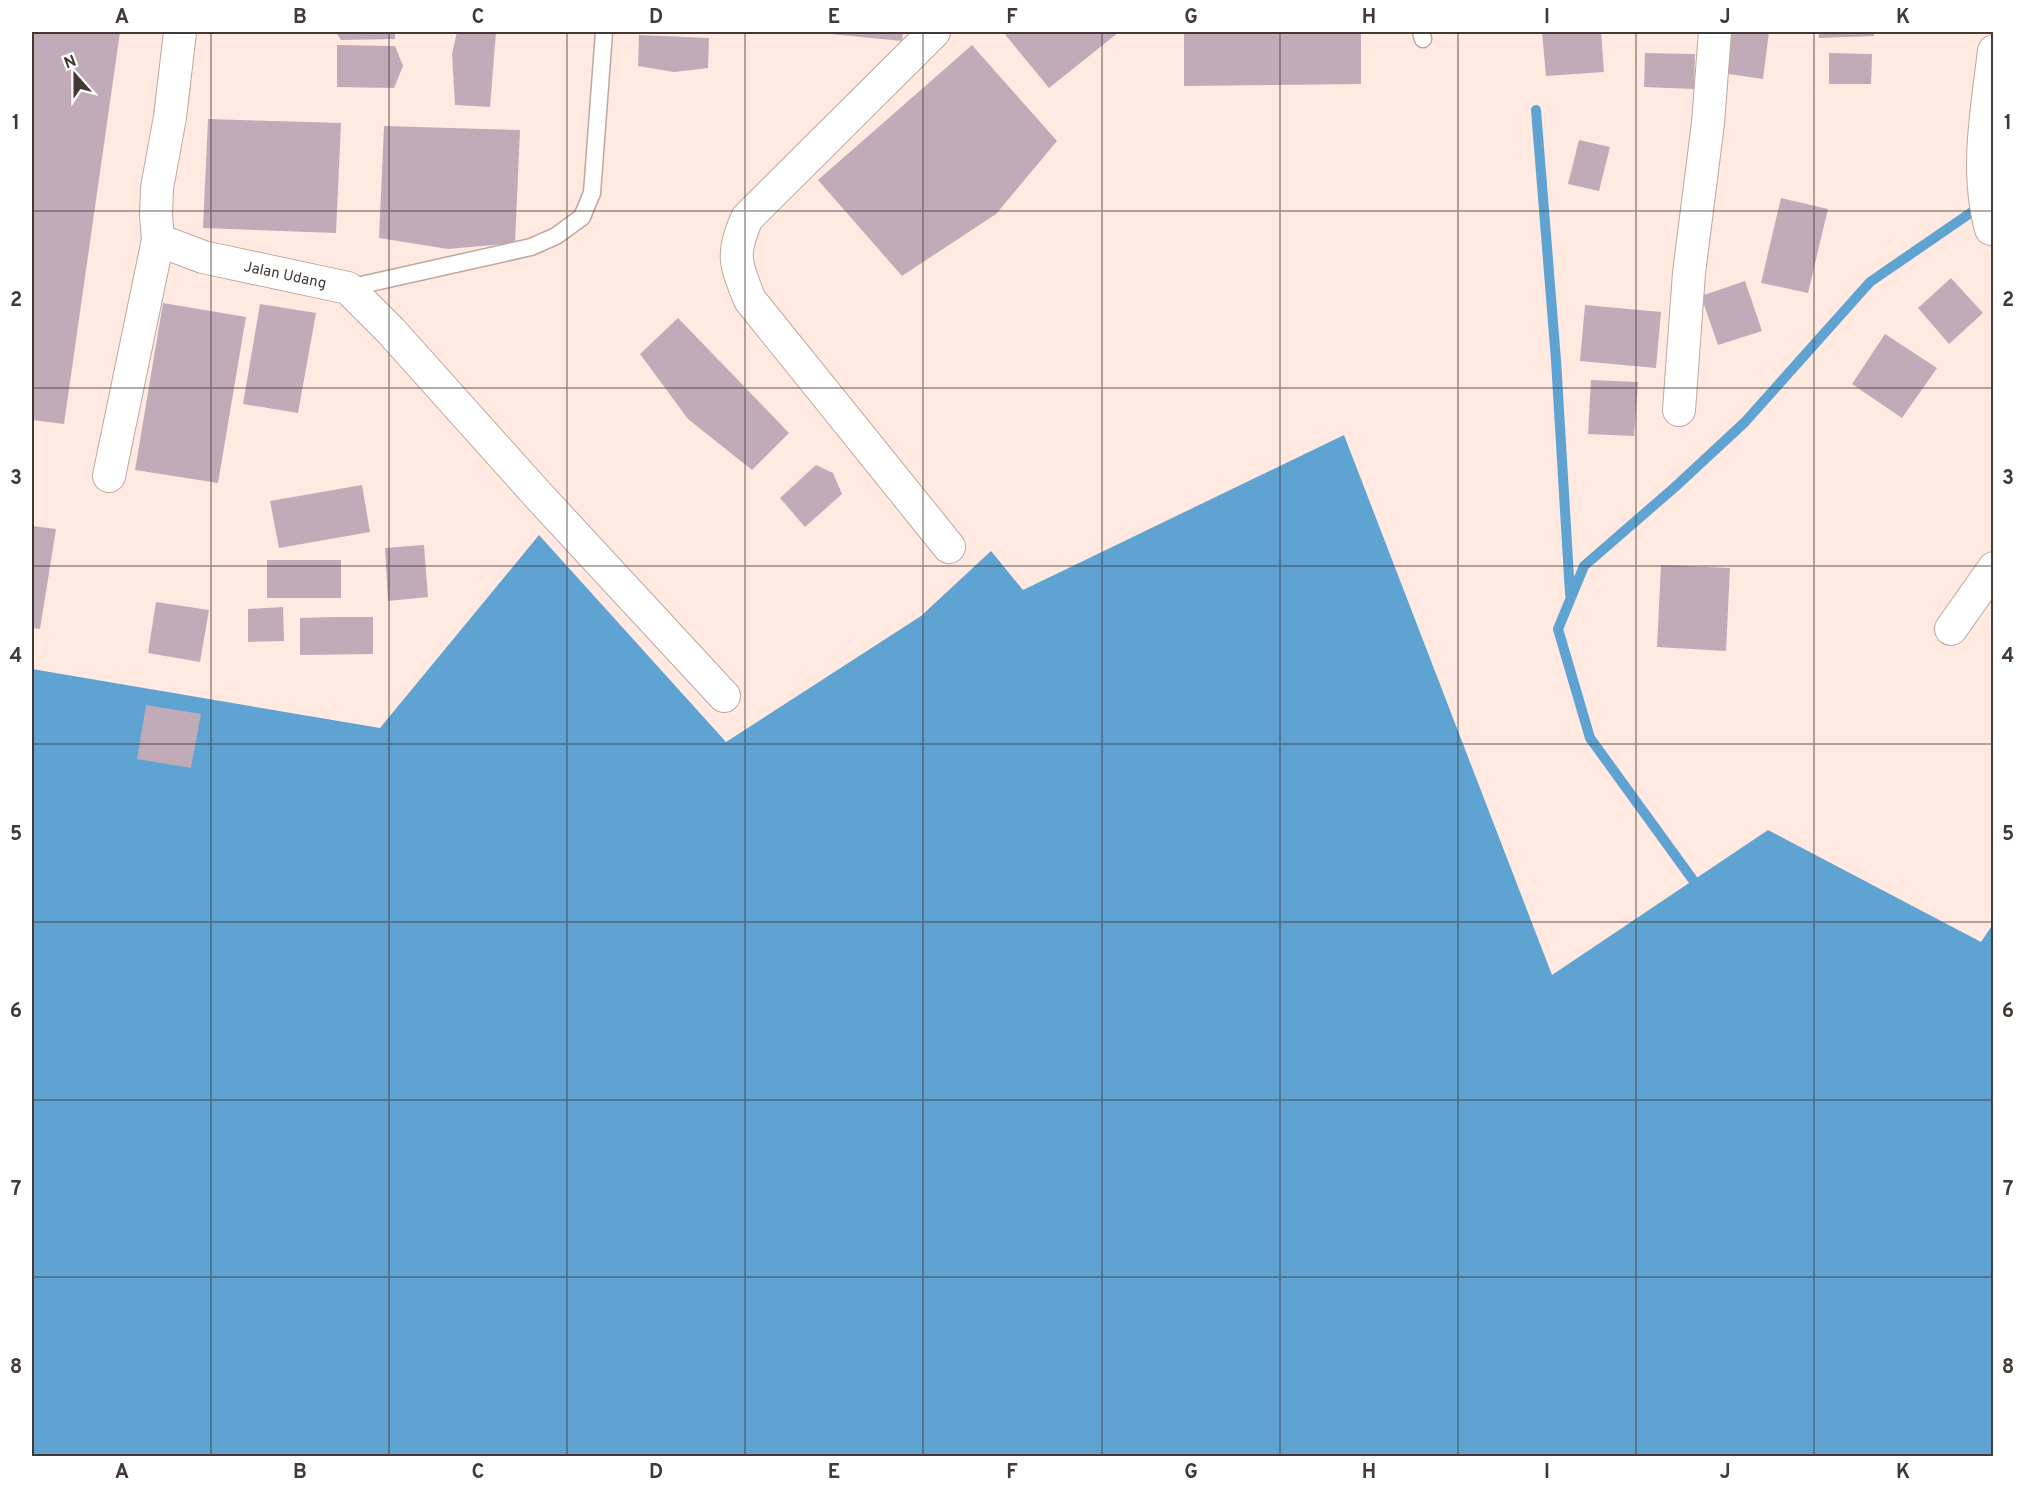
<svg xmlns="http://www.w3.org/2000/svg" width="2025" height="1488" font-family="Overpass,sans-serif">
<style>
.water{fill:#5fa3d3}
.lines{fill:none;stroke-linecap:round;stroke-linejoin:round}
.stream{stroke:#5fa3d3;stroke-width:10}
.building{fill:#c1abb9}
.lane-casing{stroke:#c0a79d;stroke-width:19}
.street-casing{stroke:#c0a79d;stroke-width:34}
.lane{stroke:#fff;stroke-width:16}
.street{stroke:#fff;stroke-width:32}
.grid{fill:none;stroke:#423834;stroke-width:1.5;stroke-opacity:0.55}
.labels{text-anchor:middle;stroke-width:4.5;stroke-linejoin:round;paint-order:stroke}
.street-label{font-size:15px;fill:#423834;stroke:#fff}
.neatline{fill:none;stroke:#423834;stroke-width:2}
.grid-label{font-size:20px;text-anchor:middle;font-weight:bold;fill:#423834}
</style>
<rect width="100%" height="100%" fill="#ffe9e1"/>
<path class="water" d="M1344 435 1552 975 1768 830 1981 942 1993 924V1456H32V669L380 728 539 535 726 742 921 616 991 551 1023 590Z"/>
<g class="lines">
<path class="stream" d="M1536 110 1556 360 1570 594
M1693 880 1590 738 1558 629 1584 566 1675 487 1745 422 1870 282 1982 205"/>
</g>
<path class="building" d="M32 32H120L64 424 32 420Z
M336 32H395V39L341 40Z
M457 32H496L490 107 455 105 452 54Z
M820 32H903L902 41 820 33Z
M1003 32H1119L1049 88Z
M1184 32H1361V84L1184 86Z
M1542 32H1601L1604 72 1546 76Z
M1720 32H1769L1763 79 1715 72Z
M1818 32H1874V36L1819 38Z
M639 35 709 38 708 68 674 72 638 66Z
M337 45 395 46 403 66 394 88 337 87Z
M972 45 1057 141 996 214 902 276 818 180Z
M1645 53 1695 54 1694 89 1644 87Z
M1829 53 1872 54 1871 84H1829Z
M208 119 341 123 336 233 203 228Z
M384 126 520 130 515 243 448 249 379 238Z
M1579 140 1610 147 1599 191 1568 184Z
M1781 198 1828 209 1808 293 1761 283Z
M1951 278 1983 313 1949 344 1918 308Z
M1745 281 1762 331 1718 345 1701 296Z
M163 303 246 317 218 483 135 470Z
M260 304 316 313 298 413 243 404Z
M1585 305 1661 312 1656 368 1580 361Z
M678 318 789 433 752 470 688 419 640 354Z
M1885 334 1937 368 1902 418 1852 384Z
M1591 380 1638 382 1634 436 1588 434Z
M816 465 833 473 842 494 805 527 780 498Z
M362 485 370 532 279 548 270 501Z
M32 526 56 529 40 629 32 628Z
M424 545 428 597 388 601 385 548Z
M267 560H341V598H267Z
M1661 565 1730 568 1726 651 1657 647Z
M156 602 209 610 200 662 148 653Z
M283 607 284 641 248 642V609Z
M336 617H373V654L300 655V618Z
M146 705 201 714 191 768 137 759Z"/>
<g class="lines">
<g class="lane-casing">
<path id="lane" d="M1421 32 1423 39
M348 288 531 247 556 236 582 217 592 193 604 32"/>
</g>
<g class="street-casing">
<g id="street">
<path id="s1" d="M180 32 170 117 157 188 156 215 158 240 203 257 348 288 391 331 537 494 724 696"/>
<path d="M934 32 747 218C731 255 735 263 750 300L949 547"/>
<path d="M1991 229C1975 171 1987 110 1994 51"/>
<path d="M1679 410 1689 273 1708 123 1715 32"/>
<path d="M109 476 158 240"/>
<path d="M1951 629 1994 568"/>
</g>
</g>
<use href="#lane" class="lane"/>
<use href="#street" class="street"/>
</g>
<path class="grid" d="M211 32V1456M389 32V1456M567 32V1456M745 32V1456M923 32V1456M1102 32V1456M1280 32V1456M1458 32V1456M1636 32V1456M1814 32V1456M32 211H1994M32 388H1994M32 566H1994M32 744H1994M32 922H1994M32 1100H1994M32 1277H1994"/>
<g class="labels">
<g class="street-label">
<text dy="5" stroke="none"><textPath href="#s1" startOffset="342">Jalan Udang</textPath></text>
</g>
</g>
<rect width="2025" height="1488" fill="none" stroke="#ffffff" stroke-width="66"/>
<g transform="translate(75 75) rotate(339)" stroke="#ffffff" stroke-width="4.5" paint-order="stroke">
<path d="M0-4.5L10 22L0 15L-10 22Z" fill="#423834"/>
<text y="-9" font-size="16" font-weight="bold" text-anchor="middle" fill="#423834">N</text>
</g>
<rect x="33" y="33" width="1959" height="1422" class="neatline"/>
<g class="grid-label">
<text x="122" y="23">A</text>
<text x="300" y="23">B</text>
<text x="478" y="23">C</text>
<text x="656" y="23">D</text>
<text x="834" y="23">E</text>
<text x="1012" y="23">F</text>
<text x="1191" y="23">G</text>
<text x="1369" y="23">H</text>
<text x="1547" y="23">I</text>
<text x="1725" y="23">J</text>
<text x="1903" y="23">K</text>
<text x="16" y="129">1</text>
<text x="2008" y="129">1</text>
<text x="16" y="306">2</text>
<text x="2008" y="306">2</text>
<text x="16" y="484">3</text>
<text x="2008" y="484">3</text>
<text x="16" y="662">4</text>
<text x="2008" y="662">4</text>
<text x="16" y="840">5</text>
<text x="2008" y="840">5</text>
<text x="16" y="1017">6</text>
<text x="2008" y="1017">6</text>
<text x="16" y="1195">7</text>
<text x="2008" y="1195">7</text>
<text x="16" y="1373">8</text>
<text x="2008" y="1373">8</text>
<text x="122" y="1478">A</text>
<text x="300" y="1478">B</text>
<text x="478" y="1478">C</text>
<text x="656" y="1478">D</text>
<text x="834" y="1478">E</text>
<text x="1012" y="1478">F</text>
<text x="1191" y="1478">G</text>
<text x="1369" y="1478">H</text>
<text x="1547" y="1478">I</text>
<text x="1725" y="1478">J</text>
<text x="1903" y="1478">K</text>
</g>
</svg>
